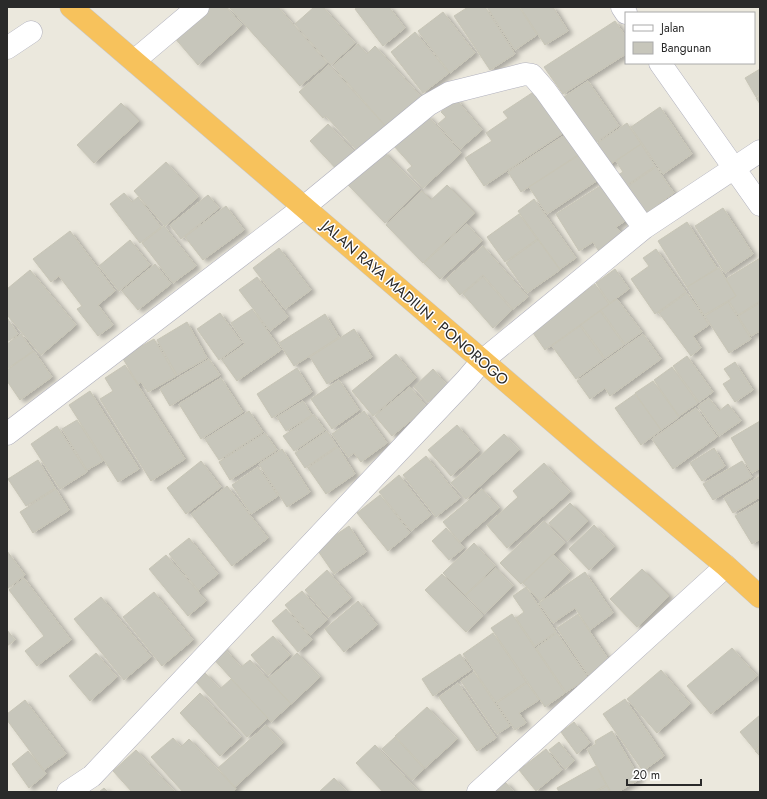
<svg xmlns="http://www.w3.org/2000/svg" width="767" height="799" font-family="Jost,sans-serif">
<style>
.building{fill:#c7c6bb;stroke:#c7c5b6;filter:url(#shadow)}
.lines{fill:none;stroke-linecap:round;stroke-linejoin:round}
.minor-casing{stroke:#b0b0bd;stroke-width:23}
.highway-casing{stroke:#c8c8c8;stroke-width:23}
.minor{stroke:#fff;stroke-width:22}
.highway{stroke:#f7c25c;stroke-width:22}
.labels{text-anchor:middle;stroke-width:3;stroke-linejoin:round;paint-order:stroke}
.street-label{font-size:15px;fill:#2a2a2a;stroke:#fff}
</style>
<defs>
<filter id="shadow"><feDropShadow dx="4.5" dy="2.5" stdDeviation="2" flood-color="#0004"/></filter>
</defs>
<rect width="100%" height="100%" fill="#ebe8dd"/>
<path class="building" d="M206 7H226L242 25 198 65 173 36Z
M229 7H278L327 63 300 86Z
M314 7H323L355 43 331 65 295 24Z
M358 7H389L405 28 383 46 355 9Z
M468 7H485L515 54 490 70 454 16Z
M487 7H519L537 35 515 50Z
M520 7H553L568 31 545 45Z
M443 12 475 53 450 73 418 31Z
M615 21 626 37V54L563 94 544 67Z
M415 32 449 73 423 93 391 52Z
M358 44 367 54 375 46 424 100 390 131 333 66Z
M329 65 390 131 362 156 326 116 323 118 299 92Z
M760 69V94L756 97 745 78Z
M588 81 619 126 595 143 564 97Z
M541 87 569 129 484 186 465 158 492 141 486 133 508 118 503 112Z
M760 96V104L756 98Z
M456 99 482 130 460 149 438 124 446 117 441 112Z
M121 103 139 121 94 163 77 145Z
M660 107 692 154 663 174 631 127Z
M427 115 461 153 423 188 407 170 412 166 393 145Z
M627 123 641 144 606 167 592 147Z
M328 124 358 156 340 173 310 141Z
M571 131 584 151 521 192 508 172Z
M641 144 655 166 624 187 616 176 623 172 616 161Z
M383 151 420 189 385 223 348 185Z
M584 152 601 178 547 214 529 187Z
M166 162 198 197 165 226 134 191Z
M656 167 674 193 658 204 663 211 647 222 624 189Z
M605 183 628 219 616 227 621 233 609 241 611 245 600 253 593 242 579 251 556 214Z
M447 185 475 213 423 263 386 225 422 191 431 200Z
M124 193 132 202 138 197 161 227 140 243 110 204Z
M208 195 219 208 181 239 170 225Z
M534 199 576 258 560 269 518 211Z
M226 206 244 230 203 260 185 237Z
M723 208 753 254 725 273 695 226Z
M519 214 537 239 505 262 487 237Z
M687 222 717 268 687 287 658 241Z
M467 224 482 241 440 279 424 263Z
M164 226 196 266 173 283 142 243Z
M70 231 115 291 98 305 113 325 98 336 77 309 82 306 59 276 51 282 33 259Z
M130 240 150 265 119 291 99 266Z
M538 240 560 270 527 293 506 263Z
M483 246 528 297 513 309 483 275 460 295 446 279Z
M279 248 311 290 285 309 253 268Z
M656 249 686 292 655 314 631 279 649 266 643 258Z
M760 258V301L738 315 729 301 736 296 726 279Z
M155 264 171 284 138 310 122 291Z
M719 268 736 296 704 315 687 287Z
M615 269 629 289 610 303 596 283Z
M30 270 76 325 41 355 7 315V289Z
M257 277 288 317 270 331 239 290Z
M483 277 512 310 493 328 463 294Z
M595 284 609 304 545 350 531 330Z
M687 293 709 325 693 336 701 348 691 356 659 313Z
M617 299 642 332 625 344 601 310Z
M728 302 751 339 729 353 705 316Z
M760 303V331L751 336 738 316Z
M252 309 281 350 237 381 222 360 245 344 231 323Z
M600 311 624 345 605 358 581 325Z
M220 313 242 343 219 360 197 329Z
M325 314 339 337 294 366 279 343Z
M7 318 18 334 7 342Z
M187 322 207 358 177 375 157 340Z
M580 326 604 359 576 379 552 346Z
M354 329 372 357 327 384 310 357Z
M21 334 33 351 7 369V344Z
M643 334 661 359 610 396 605 388 590 399 577 381Z
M154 339 176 376 148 392 141 382 138 384 122 357Z
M34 351 52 377 20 400 7 381V370Z
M396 354 416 378 373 416 352 391Z
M687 356 713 392 699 402 673 366Z
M209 359 220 375 170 406 160 389Z
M735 362 753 390 735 402 723 384 731 379 724 369Z
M125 365 185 459 151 481 100 399 113 391 105 378Z
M672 367 698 403 679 416 654 380Z
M297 368 312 392 272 418 257 394Z
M433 369 447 385 428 402 414 387Z
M221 378 243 412 201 439 179 404Z
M339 380 359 410 332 429 311 399Z
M653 381 679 417 661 430 635 393Z
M410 387 427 407 392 436 375 416Z
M90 391 139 469 118 482 69 405Z
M635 394 661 430 641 445 615 408Z
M709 398 719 411 728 404 741 421 719 436 698 406Z
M303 401 312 415 286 431 277 417Z
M696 408 717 437 673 469 652 439Z
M249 411 263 432 219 460 205 439Z
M364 411 387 443 361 462 354 453 348 457 332 434Z
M314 415 325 430 294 451 283 436Z
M77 420 103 461 87 470 62 429Z
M760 421V468L752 473 731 438Z
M457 425 479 451 451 476 428 450Z
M57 426 87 472 60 489 31 444Z
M327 431 337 446 305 468 295 453Z
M265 433 277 450 230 480 219 462Z
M504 434 519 450 466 499 451 483Z
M338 447 355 474 326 494 308 468Z
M714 448 725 466 702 481 690 463Z
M282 449 310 492 287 507 259 464Z
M426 456 460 498 436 517 403 475Z
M38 460 55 488 26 506 8 479Z
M201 461 221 487 186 514 167 488Z
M742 461 752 477 713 500 703 484Z
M544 463 570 492 507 548 487 525 518 497 513 491Z
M258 467 278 496 251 514 232 485Z
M399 475 431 515 411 531 379 492Z
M760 476V497L733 513 724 498Z
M227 486 268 538 232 566 191 514Z
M56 489 69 510 33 533 20 512Z
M482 489 499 508 460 542 443 522Z
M380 495 410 533 388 551 357 513Z
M760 501V539L752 544 735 516Z
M570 503 588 521 567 541 549 523Z
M544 521 565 543 521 584 500 563Z
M594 525 614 547 589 570 569 549Z
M349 526 366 552 334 574 316 548Z
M446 528 464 548 449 560 432 541Z
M189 538 218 574 198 590 169 554Z
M474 543 495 566 465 595 443 573Z
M7 551 25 575 7 589Z
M553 554 570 572 540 601 523 583Z
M166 555 206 601 188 616 149 569Z
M496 568 513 586 484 614 466 595Z
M642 569 669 596 637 627 610 599Z
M327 570 351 598 328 617 305 590Z
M585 572 613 613 590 630 575 608 553 623 539 603Z
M442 574 483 616 466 632 425 590Z
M24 578 71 640 37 666 25 651 44 636 9 590Z
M526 587 556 632 535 646 516 618 524 612 513 596Z
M302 591 327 620 310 635 285 605Z
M154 592 193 640 162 666 123 617Z
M101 597 151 657 124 680 74 619Z
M358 601 377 625 344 652 325 629Z
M286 609 312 640 298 652 272 621Z
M512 614 565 693 545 707 491 628Z
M578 614 610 662 589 676 557 628Z
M7 630 15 640 7 646Z
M493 633 526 682 496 702 463 654Z
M557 633 588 678 566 692 536 648Z
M273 636 290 655 268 675 251 655Z
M221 645 241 667 250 660 291 704 271 722 210 655Z
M732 648 757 676 711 714 687 686Z
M96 653 117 677 90 701 69 676Z
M297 653 320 677 291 704 268 679Z
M460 654 471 670 433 696 422 679Z
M661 670 690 704 657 733 627 699Z
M474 672 510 726 497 734 461 681Z
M205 673 220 689 231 679 268 718 247 737 196 682Z
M458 683 496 738 477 751 439 697Z
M527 683 539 700 519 713 526 723 515 730 497 703Z
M200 693 241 737 220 756 180 713Z
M625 699 664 756 643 771 603 714Z
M25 700 66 754 44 770 7 720V714Z
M427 707 457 739 425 768 395 736Z
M760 715V745L755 750 740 732Z
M574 722 590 743 577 754 561 732Z
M266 725 283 743 235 787 218 768Z
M612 731 640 779 618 792H611L587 749 596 744 595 741Z
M395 737 424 769 412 780 382 749Z
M173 738 181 747 189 739 236 789 233 792H183L151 757Z
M559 742 574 761 565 769 549 750Z
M375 745 419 792H383L356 763Z
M760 747V756L755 751Z
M546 749 562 770 536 791 519 770Z
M136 750 175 792H132L113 771Z
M28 751 46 774 29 788 12 764Z
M596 766 606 785 593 792H559L557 788Z
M334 778 347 792H319Z
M505 782 514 792H494Z
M607 786 610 792H596Z
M104 788 108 792H99Z"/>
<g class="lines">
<g class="minor-casing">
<path id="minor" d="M622 7 626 13
M7 48 31 32
M134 61 198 7
M660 63 760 205
M7 434 304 207 428 105 449 93 525 74 532 75 545 90 644 228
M68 792 92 776 466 380 482 361 644 228 760 151
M478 792 726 566"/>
</g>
<g class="highway-casing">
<path id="highway" d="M71 7 591 454 726 566 760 597"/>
</g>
<use href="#minor" class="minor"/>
<use href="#highway" class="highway"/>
</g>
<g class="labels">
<g class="street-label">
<text transform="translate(415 303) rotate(41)" y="5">JALAN RAYA MADIUN - PONOROGO</text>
</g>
</g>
<rect width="767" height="799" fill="none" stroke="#2a2a2a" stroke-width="16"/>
<rect x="625" y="12" width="130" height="52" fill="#ffffff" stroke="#aaaaaa"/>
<rect x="633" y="25" width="20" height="6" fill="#ffffff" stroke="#aaaaaa"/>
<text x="661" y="32" font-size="12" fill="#2a2a2a">Jalan</text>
<rect x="633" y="42" width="20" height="12" fill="#c7c6bb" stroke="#aaaaaa"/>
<text x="661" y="52" font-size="12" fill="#2a2a2a">Bangunan</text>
<path d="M627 779v6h74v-6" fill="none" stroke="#2a2a2a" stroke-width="2"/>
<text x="633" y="779" font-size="12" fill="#2a2a2a" stroke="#ffffff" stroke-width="3" paint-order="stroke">20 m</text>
</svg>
